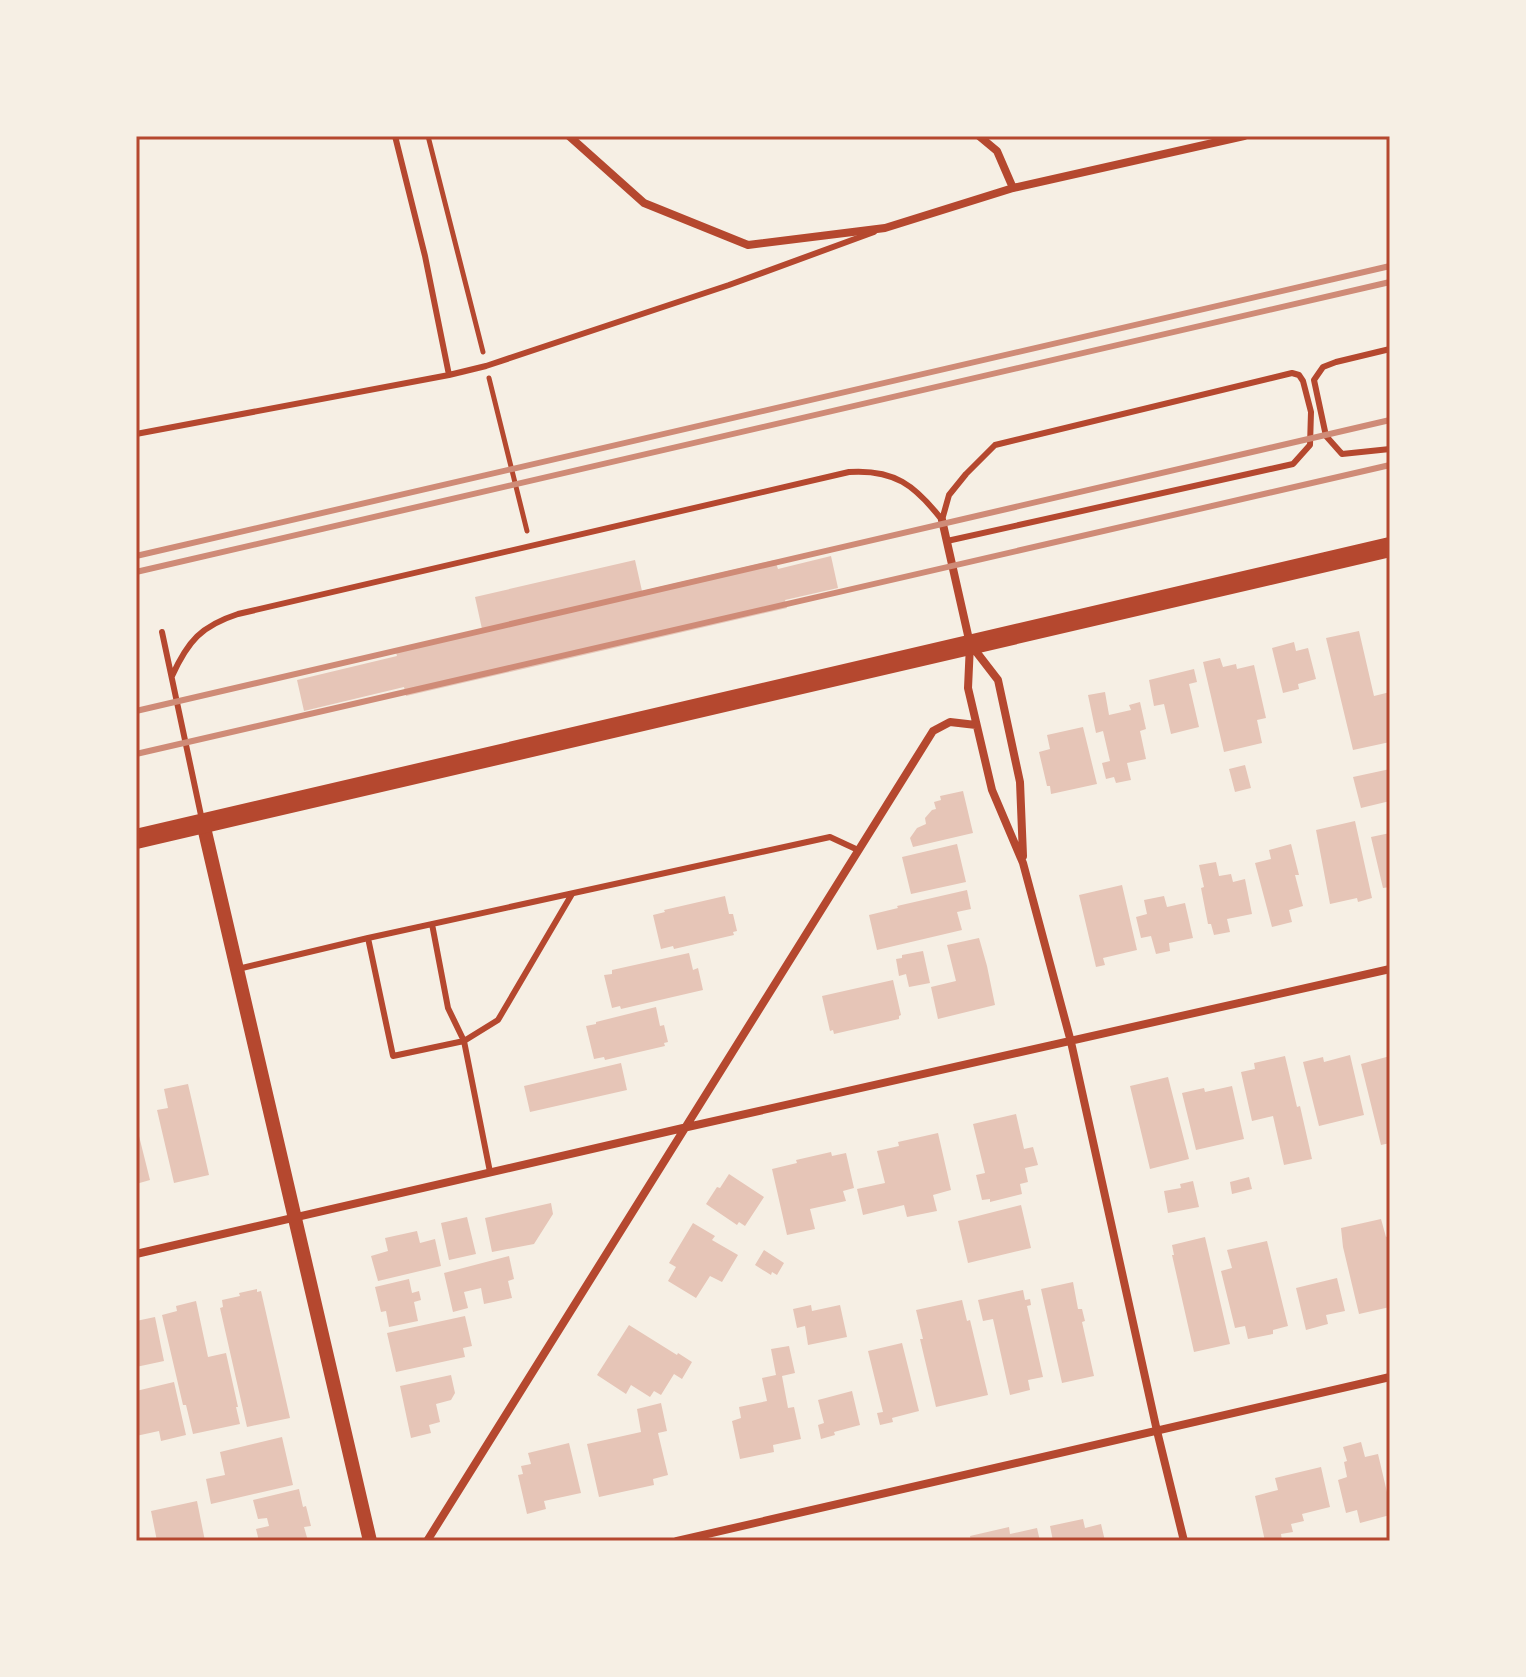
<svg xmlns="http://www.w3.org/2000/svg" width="1526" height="1677" font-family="'Roboto Condensed',sans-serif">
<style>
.building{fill:#e6c5b7}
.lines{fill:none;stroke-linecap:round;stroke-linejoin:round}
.path{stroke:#b5482f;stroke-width:5}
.service{stroke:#b5482f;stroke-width:6}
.minor{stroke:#b5482f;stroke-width:8}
.tertiary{stroke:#b5482f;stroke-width:14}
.primary{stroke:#b5482f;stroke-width:20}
.rail{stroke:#cf8b77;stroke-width:6}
.neatline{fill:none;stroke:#b5482f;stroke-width:3}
</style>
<rect width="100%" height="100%" fill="#f6efe4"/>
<path class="building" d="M831 556 838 588 785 600 787 608 406 696 404 687 304 711 297 680 397 656 395 649 482 629 475 597 635 560 642 591 775 560 778 569Z
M1359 631 1374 696 1390 692V742L1353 750 1326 638Z
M1294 642 1296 651 1308 648 1316 679 1298 684 1299 689 1283 693 1272 648Z
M1220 658 1223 667 1236 664 1237 669 1254 665 1266 718 1257 720 1262 743 1224 752 1203 662Z
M1194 669 1197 682 1189 684 1199 727 1171 734 1164 704 1154 706 1149 680Z
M1105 692 1109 715 1131 710 1129 705 1140 702 1146 729 1140 731 1146 759 1127 763 1131 780 1116 783 1114 777 1106 779 1102 763 1110 761 1103 731 1096 733 1088 695Z
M1083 727 1097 784 1051 794 1050 786H1047L1039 752 1050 749 1047 735Z
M1245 765 1251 788 1235 792 1229 769Z
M1390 769V801L1361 808 1353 777Z
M963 791 973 833 913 847 910 838 917 828 926 824 925 818 932 810 936 809 934 802 941 800 940 796Z
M1355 821 1372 898 1358 902 1357 898 1330 904 1316 830Z
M1390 833V887L1383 888 1371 837Z
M957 844 966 882 911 894 902 857Z
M1291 844 1299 875H1295L1303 906 1289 910 1292 922 1272 927 1255 863 1271 859 1269 850Z
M1216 862 1219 876 1231 874 1233 882 1245 879 1252 914 1227 919 1230 932 1214 935 1211 924H1208L1201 888 1204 887 1199 865Z
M1122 885 1137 950 1103 958 1105 965 1096 967 1079 895Z
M967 890 971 909 957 912 962 930 877 950 869 915 898 908 897 906Z
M725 896 729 914H733L737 931 733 932 734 935 674 949 673 946 661 949 653 915 665 912 664 910Z
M1164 896 1167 907 1185 903 1193 938 1169 943 1170 951 1156 954 1151 936 1141 938 1136 917 1147 914 1144 900Z
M979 938 987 966 995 1005 938 1019 931 987 956 981 947 945Z
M923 951 930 983 909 987 906 974 899 976 896 959 902 958V955Z
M689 953 693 970 698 968 703 990 621 1009 620 1006 612 1008 604 975 612 974V970Z
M893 980 901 1015 899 1016V1019L834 1034 833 1030 830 1031 822 996Z
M656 1007 660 1026 664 1025 668 1042 664 1043 665 1046 605 1060 604 1057 594 1059 586 1026 596 1024V1022Z
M1350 1055 1364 1115 1319 1126 1303 1062 1323 1057 1324 1062Z
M1285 1056 1297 1107 1300 1106 1312 1159 1284 1165 1273 1116 1252 1121 1241 1072 1255 1069 1254 1063Z
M1390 1056V1143L1381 1145 1361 1064Z
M621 1063 627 1090 530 1112 524 1086Z
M1168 1077 1189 1159 1150 1169 1130 1086Z
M188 1084 209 1175 174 1183 157 1110 168 1108 164 1089Z
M1232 1086 1244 1139 1196 1150 1182 1093 1204 1088 1205 1092Z
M1016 1114 1024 1149 1033 1147 1038 1165 1025 1168 1028 1182 1020 1184 1022 1194 990 1202V1199L982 1200 976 1175 985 1173 973 1124Z
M136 1124 150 1180 136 1184Z
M938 1133 951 1190 933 1195 937 1211 907 1217 904 1205 863 1215 857 1189 885 1183 877 1151 899 1146 898 1142Z
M831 1152 832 1156 846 1153 854 1188 843 1191 846 1201 810 1209 815 1229 787 1235 772 1169 797 1163 796 1160Z
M729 1174 764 1197 745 1226 739 1222 737 1225 706 1204 717 1187 720 1188Z
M1249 1177 1252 1189 1232 1194 1230 1182Z
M1193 1181 1199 1207 1168 1213 1164 1191 1181 1188 1180 1184Z
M551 1203 553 1214 534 1244 492 1252 485 1218Z
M1021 1205 1031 1248 968 1263 958 1221Z
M467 1217 476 1254 449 1260 441 1223Z
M1381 1219 1386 1237 1388 1236 1390 1244V1307L1359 1314 1343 1247 1341 1228Z
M693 1223 715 1236 712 1240 738 1255 722 1282 710 1276 696 1298 668 1281 676 1267 669 1263Z
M417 1231 420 1243 435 1239 441 1266 378 1281 371 1256 388 1251 385 1238Z
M1205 1237 1230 1344 1194 1352 1172 1255H1174L1172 1245Z
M1267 1241 1288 1326 1273 1330V1334L1248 1339 1245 1326 1235 1328 1221 1271 1232 1268 1227 1250Z
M764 1250 784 1263 777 1275 772 1272 771 1275 755 1265Z
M509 1256 514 1279 508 1281 512 1298 484 1304 481 1288 464 1292 468 1308 453 1312 444 1273Z
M1337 1278 1345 1311 1326 1315 1328 1324 1306 1330 1296 1288Z
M409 1279 412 1293 419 1291 421 1300 414 1302 418 1321 389 1327 386 1311 381 1312 375 1287Z
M1073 1282 1078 1309H1082L1085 1321 1082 1322 1094 1376 1062 1383 1041 1289Z
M257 1289V1292L261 1291 290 1418 247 1427 220 1308 223 1307 222 1300 240 1296 239 1293Z
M1023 1290 1025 1300 1030 1299 1031 1305 1027 1306 1043 1377 1028 1380 1030 1390 1010 1395 993 1319 983 1321 978 1300Z
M962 1300 967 1321 970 1320 988 1395 936 1407 920 1339H923L916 1310Z
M196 1301 208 1357 226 1353 238 1407H236L240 1424 193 1434 186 1405H183L162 1315 177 1311 176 1306Z
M811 1305 812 1311 840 1305 847 1337 808 1345 805 1326 797 1328 793 1309Z
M465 1316 472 1346 463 1348 465 1357 396 1372 387 1333Z
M155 1317 164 1361 136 1367V1321Z
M629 1325 677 1355 678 1353 692 1362 682 1379 674 1374 661 1395 654 1391 650 1397 631 1385 626 1394 597 1375Z
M902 1343 919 1411 892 1418 893 1422 880 1425 877 1413 883 1412 868 1351Z
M789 1346 795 1373 782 1376 788 1408 794 1407 801 1439 773 1445 774 1452 740 1459 732 1421 741 1418 739 1407 767 1401 762 1378 776 1375 771 1349Z
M451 1375 455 1393 451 1400 436 1404 440 1422 429 1425 431 1433 411 1438 400 1386Z
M174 1382 186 1435 161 1441 159 1431 136 1436V1391Z
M852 1391 860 1425 834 1432 835 1435 821 1439 818 1425 824 1423 818 1400Z
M661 1403 667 1431 658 1433 668 1475 653 1479 654 1485 599 1497 587 1444 641 1432 637 1409Z
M282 1437 293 1485 211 1504 206 1479 225 1475 220 1452Z
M1361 1442 1365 1457 1378 1454 1390 1505V1515L1360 1523 1357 1510 1346 1513 1338 1480 1347 1477 1344 1462 1347 1461 1343 1447Z
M569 1443 581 1493 544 1501 546 1509 527 1514 518 1475 523 1474 521 1466 531 1464 528 1453Z
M1321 1467 1330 1507 1302 1514 1304 1521 1291 1524 1293 1532 1281 1534 1282 1541H1265L1255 1496 1278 1490 1275 1478Z
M299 1489 303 1507 306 1506 311 1526 304 1527 308 1541H259L256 1529 269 1526 267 1518 258 1519 253 1500Z
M197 1501 205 1541H157L151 1511Z
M1083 1519 1085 1528 1101 1524 1105 1541H1053L1050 1526Z
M1009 1527 1010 1534 1037 1528 1040 1541H971L970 1536Z"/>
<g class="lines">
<path class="path" d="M428 136 483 352
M489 378 527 531"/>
<path class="service" d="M1390 349 1336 362 1323 367 1314 380 1326 436 1342 454 1390 449
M449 375 486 366 729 285 874 232
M136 434 449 375 425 256 395 136
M942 520 949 495 966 474 995 445 1292 373 1299 375 1303 381 1311 412 1310 445 1293 464 947 541
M162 632 202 820
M172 676C188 641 201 626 238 614L849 472C894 469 915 485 942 520
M432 924 448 1008 464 1041 498 1020 572 894
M368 938 830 837 858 850
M238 969 368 938 393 1056 464 1041 490 1172"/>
<path class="minor" d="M569 136 644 203 748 245 885 228 1013 188 1244 136
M979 136 997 151 1013 188
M942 520 970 644 968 688 992 790 1023 863 1071 1042 1157 1431 1184 1541
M971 645 998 680 1020 782 1023 856
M136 1254 683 1128 1390 969
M427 1541 933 731 950 722 976 725
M677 1541 1390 1377"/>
<path class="tertiary" d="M203 823 370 1541"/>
<path class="primary" d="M136 839 1390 547"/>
<path class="rail" d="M136 556 1390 266
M136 572 1390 282
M136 711 1390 420
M136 754 1390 465"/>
</g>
<rect width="1526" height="1677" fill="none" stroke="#f6efe4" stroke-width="276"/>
<rect x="138" y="138" width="1250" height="1401" class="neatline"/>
</svg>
